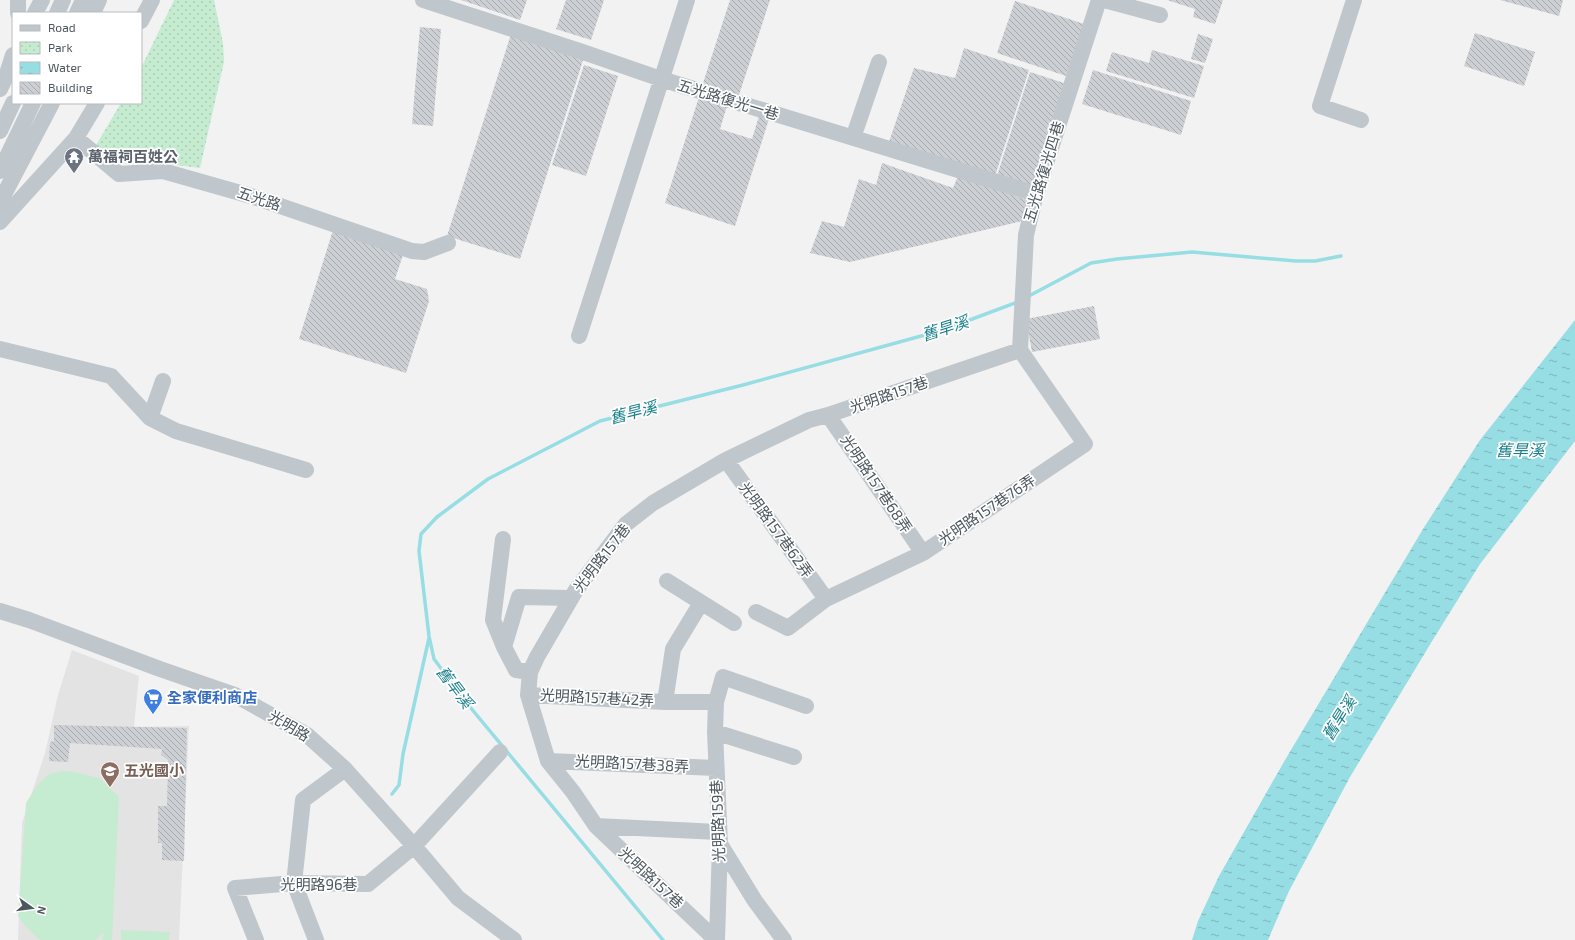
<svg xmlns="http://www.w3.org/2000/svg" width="1575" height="940" font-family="'Exo 2','Noto Sans TC',sans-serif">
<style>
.education{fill:#e4e3e3}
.green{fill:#c5ecd0}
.park{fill:url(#park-dots)}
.water{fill:url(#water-ripples)}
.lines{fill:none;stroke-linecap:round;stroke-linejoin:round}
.stream{stroke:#96dde4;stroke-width:3.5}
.building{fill:url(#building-back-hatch)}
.minor{stroke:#bfc7cc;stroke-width:16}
.minor-bridge{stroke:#bfc7cc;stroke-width:16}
.labels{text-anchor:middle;stroke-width:3.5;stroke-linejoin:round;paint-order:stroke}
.street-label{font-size:15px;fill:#4b565d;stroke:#fff}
.worship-label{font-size:15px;font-weight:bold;fill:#5b616d;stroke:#fff;text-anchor:start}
.shop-label{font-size:15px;font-weight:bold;fill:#366cbe;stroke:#fff;text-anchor:start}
.education-label{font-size:15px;font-weight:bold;fill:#785e54;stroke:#fff;text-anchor:start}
.water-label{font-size:16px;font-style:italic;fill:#1a808b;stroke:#fff}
</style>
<defs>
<pattern id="park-dots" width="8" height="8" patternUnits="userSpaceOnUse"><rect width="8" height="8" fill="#c5ecd0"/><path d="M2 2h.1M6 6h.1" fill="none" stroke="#abccb5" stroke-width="1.8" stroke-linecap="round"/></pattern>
<pattern id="water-ripples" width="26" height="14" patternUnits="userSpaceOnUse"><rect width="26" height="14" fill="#96dde4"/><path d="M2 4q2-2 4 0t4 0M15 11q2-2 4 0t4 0" fill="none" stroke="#7cb6bc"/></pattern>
<pattern id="building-back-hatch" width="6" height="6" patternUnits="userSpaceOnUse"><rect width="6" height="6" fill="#cccfd3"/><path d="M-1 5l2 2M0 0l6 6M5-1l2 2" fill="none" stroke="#a8abae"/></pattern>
</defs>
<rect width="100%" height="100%" fill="#f3f2f2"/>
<path class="education" d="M72 650 139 676 134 727 189 726 179 940H18L22 823 45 753 58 695Z"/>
<path class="green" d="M63 771 75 772 99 778 119 797 112 940H102L104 932 96 940H40L26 927 18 916 26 803 38 784 49 774Z
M121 930 170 932 169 940H121Z"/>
<path class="park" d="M174 0H214L223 43 224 62 200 168 151 162 113 164 96 145 121 103H141V68Z"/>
<path class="water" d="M1575 320V441L1480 564 1434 638 1350 777 1289 891 1268 940H1192L1198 921 1219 876 1285 760 1423 529 1480 440Z"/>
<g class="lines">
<path class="stream" d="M1027 297 1091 263 1117 259 1192 252 1296 261H1315L1341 256
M392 794 399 785 403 754 429 638
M663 940 470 707 434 659 429 636 419 551 421 534 437 517 488 479 600 421 743 385 943 330 1018 302"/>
</g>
<path class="building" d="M461 0H527L520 20Z
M566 0H604L591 40 556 29Z
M730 0H770L739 95 703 83Z
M1167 0H1223L1215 24 1193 17 1195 9Z
M1500 0H1563L1559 16Z
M1015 1 1084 24 1066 76 997 53Z
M420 27 441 29 433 126 412 124Z
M1475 33 1535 52 1524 86 1464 66Z
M511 34 584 57 520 259 447 236Z
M1198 34 1213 39 1205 63 1191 59Z
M964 48 1029 70 995 176 889 142 914 68 955 78Z
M1152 50 1204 66 1194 98 1106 71 1112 52 1149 63Z
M584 65 618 76 586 176 552 165Z
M1093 70 1191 101 1181 135 1082 104Z
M1030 72 1064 83 1031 186 997 176Z
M699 97 727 106 720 129 752 139 759 116 769 119 735 226 665 203Z
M882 163 953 188 958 176 1027 200 1022 221 850 262 810 253 822 221 844 227 859 179 876 185Z
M333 230 404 252 395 279 427 289 429 301 406 373 299 339Z
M1094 306 1100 339 1032 352 1026 319Z
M54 725 187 728 184 861 162 860V843H158V806H167L168 760 161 755 162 749 70 743 68 762 49 761 50 742 54 741Z"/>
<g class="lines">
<path class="minor" d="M18 0V13
M423 0 580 51 661 79 1036 194
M1104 0 1160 15
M1354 0 1320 106 1361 120
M35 13 42 0
M57 13 63 0
M77 13 83 0
M93 13 99 0
M141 21 152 0
M0 131 13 103
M76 138 119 174 163 171 251 196 412 251 424 252 448 243
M853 138 879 62
M0 171 33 103
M0 202 52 103
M0 222 76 138 97 103
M579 336 687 0
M0 349 111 376 150 418 176 431 306 470
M1020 350 1026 235 1036 194 1099 0
M828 415 923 553
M150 418 163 381
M726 460 826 599
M503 539 493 620 504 647 516 670 530 672
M667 581 734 623
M0 611 29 620 160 669 235 695 307 735 345 769 414 846 458 898 514 940
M756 612 788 628 826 599 923 553 1085 444 1020 350
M504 647 519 597 571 598
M528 695 665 702H716
M665 702 673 649 701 603
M715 732 794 757
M548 761 716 768
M596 826 718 832
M720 844 755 901 784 940
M256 940 235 888 294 883 368 884 414 846 500 752
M316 940 294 883 303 800 345 769
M716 940 596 826 573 792 548 761 528 695 530 672 537 657 576 590 626 524 653 503 726 460 809 420 828 415 1020 350
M717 940 720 844 715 732 716 702 723 677 806 706"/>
<path class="minor-bridge" d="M0 89 7 74 13 55"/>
</g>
<defs>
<g id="temple-pin" transform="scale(1)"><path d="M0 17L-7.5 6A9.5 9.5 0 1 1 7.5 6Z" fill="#6b7280" stroke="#fff"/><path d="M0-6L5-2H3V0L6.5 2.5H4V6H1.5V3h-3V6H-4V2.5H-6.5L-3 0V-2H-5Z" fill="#fff"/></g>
<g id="supermarket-pin" transform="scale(1)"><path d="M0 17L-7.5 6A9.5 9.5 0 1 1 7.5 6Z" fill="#3f7fe0" stroke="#fff"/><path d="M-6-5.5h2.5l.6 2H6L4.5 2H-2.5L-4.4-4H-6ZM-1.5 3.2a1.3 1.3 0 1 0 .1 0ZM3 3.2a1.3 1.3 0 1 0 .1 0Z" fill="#fff"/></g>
<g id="school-pin" transform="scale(1)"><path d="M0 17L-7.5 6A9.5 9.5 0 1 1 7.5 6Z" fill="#8d6e63" stroke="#fff"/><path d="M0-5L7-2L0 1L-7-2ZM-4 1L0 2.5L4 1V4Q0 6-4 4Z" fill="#fff"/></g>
</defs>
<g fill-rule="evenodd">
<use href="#temple-pin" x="74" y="157"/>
<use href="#supermarket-pin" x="153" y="698"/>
<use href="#school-pin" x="110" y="771"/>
</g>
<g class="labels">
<g class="street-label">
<text transform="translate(728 100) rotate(17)" y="5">五光路復光一巷</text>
<text transform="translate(1044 172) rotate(-73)" y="5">五光路復光四巷</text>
<text transform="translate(259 199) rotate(18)" y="5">五光路</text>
<text transform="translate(889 395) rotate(-19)" y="5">光明路157巷</text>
<text transform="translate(876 484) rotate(56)" y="5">光明路157巷68弄</text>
<text transform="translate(987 510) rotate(-34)" y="5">光明路157巷76弄</text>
<text transform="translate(776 530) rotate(54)" y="5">光明路157巷62弄</text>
<text transform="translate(602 558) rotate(-52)" y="5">光明路157巷</text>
<text transform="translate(597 698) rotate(3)" y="5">光明路157巷42弄</text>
<text transform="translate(289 726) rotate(31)" y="5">光明路</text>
<text transform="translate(632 764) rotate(3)" y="5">光明路157巷38弄</text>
<text transform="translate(718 821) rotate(-92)" y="5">光明路159巷</text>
<text transform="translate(651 878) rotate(43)" y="5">光明路157巷</text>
<text x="319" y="890">光明路96巷</text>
</g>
<g class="worship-label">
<text x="88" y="162">萬福祠百姓公</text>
</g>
<g class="shop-label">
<text x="167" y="703">全家便利商店</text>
</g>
<g class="education-label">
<text x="124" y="776">五光國小</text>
</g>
<g class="water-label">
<text transform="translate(945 328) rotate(-18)" y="6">舊旱溪</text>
<text transform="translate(633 412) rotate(-14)" y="6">舊旱溪</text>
<text x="1520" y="456">舊旱溪</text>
<text transform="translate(455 687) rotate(53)" y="6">舊旱溪</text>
<text transform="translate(1339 718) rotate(-58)" y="6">舊旱溪</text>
</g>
</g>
<rect x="12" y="12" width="130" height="92" fill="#ffffff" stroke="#b7bbbe"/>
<rect x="20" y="25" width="20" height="6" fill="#bfc7cc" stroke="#b7bbbe"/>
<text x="48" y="32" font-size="12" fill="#4b565d">Road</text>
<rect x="20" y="42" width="20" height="12" fill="url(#park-dots)" stroke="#b7bbbe"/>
<text x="48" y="52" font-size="12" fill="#4b565d">Park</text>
<rect x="20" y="62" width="20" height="12" fill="url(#water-ripples)" stroke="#b7bbbe"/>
<text x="48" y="72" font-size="12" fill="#4b565d">Water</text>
<rect x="20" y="82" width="20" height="12" fill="url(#building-back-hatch)" stroke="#b7bbbe"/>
<text x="48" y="92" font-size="12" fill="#4b565d">Building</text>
<g transform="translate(32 908) rotate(104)" stroke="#ffffff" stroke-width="3" paint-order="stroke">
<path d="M0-3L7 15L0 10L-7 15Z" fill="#4b565d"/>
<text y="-6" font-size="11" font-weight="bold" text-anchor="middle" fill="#4b565d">N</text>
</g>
</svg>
